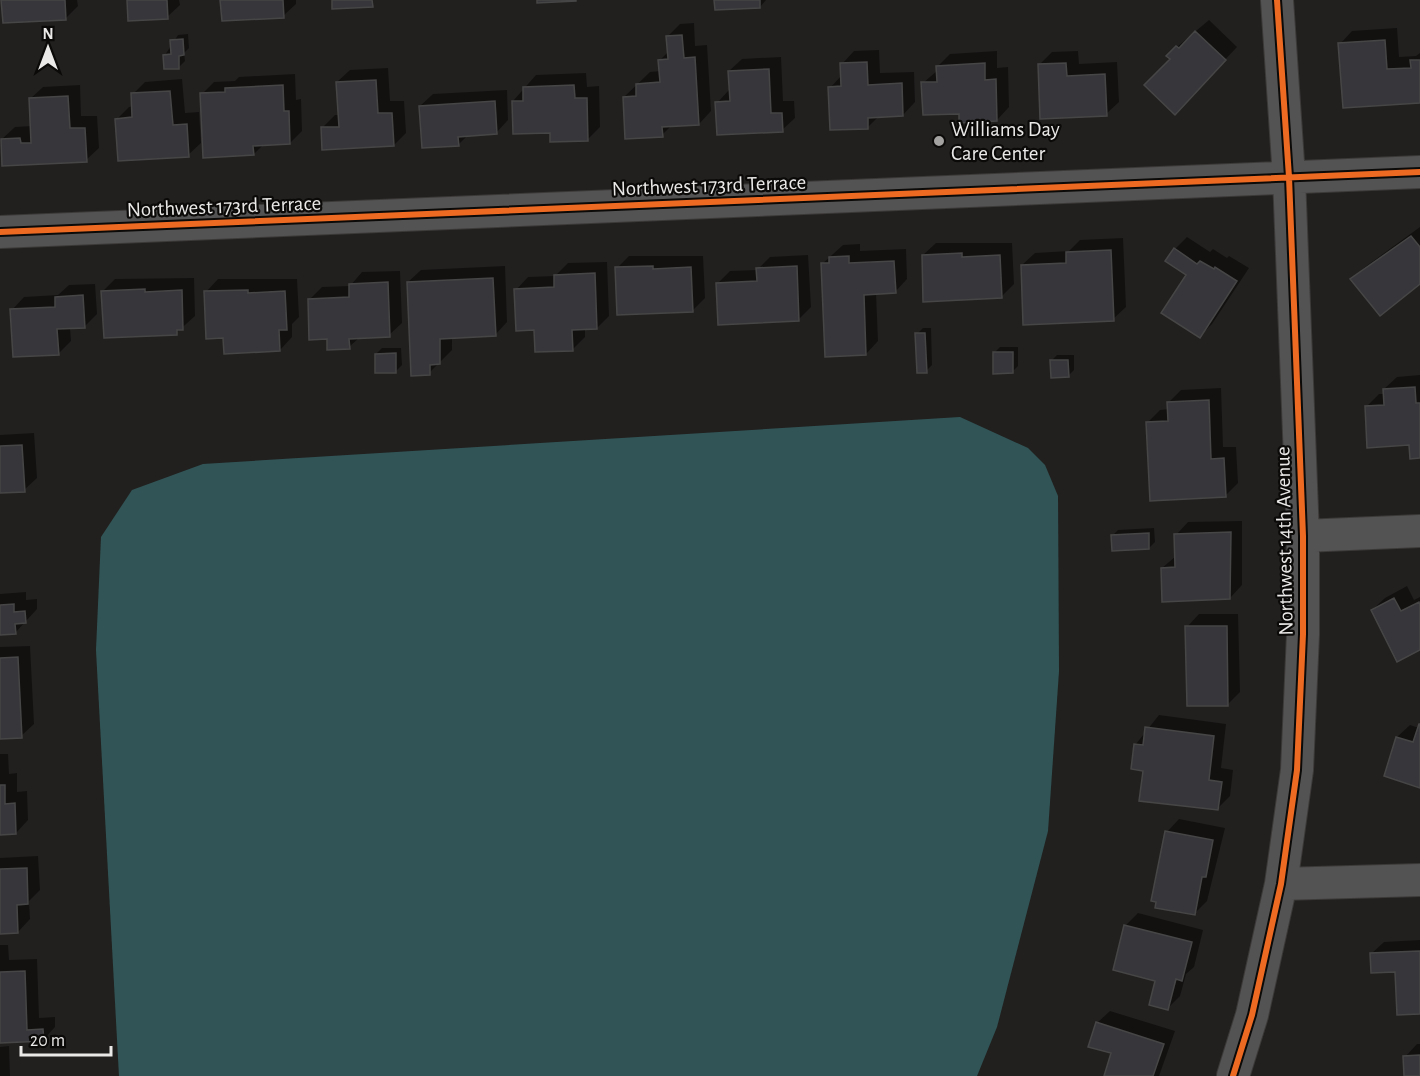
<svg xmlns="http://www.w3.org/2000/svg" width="1420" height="1076" font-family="'Alegreya Sans',sans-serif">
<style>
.water{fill:#315557}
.shadow{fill:#0007}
.building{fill:#37363a;stroke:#474646;stroke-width:1.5}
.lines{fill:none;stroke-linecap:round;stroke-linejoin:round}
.minor-casing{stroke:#3c3a39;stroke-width:34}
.minor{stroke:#545353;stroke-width:32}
.cycleway-casing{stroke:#0b0a09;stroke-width:10}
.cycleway{stroke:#ed6a23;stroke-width:6}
.poi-dot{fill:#a5a3a2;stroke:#0b0a09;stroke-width:2}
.labels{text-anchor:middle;stroke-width:4.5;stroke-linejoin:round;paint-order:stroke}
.poi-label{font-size:21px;fill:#ebe9e8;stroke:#0b0a09;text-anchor:start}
.street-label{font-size:21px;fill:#ebe9e8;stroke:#0b0a09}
</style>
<rect width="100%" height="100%" fill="#22201f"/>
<path class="water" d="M960 417 1028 448 1045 465 1058 496 1059 671 1048 831 997 1027 977 1076H119L96 650 101 537 132 490 203 464Z"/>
<path class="shadow" d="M3 0H77L78 6 65 19Z
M128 0H179L180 5 167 17Z
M222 0H296V4L283 16Z
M716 0H766L760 7Z
M1209 20 1237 47 1187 100 1172 59 1177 47Z
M694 23 695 46 707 45 711 111 699 124 672 125 662 135 624 97 650 72 661 71 660 60 669 51 668 36 680 24Z
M1397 28 1399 57 1416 56 1420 53V101L1340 44 1352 31Z
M188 34 189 48 184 53 185 61 179 67 165 55 178 35Z
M879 50 880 73 914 72 915 102 903 115 879 116 868 127 830 88 842 75V64L854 51Z
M997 51V68L1008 67 1009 107 997 120 960 112 923 83 938 70V66L950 54Z
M1078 51 1079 64 1117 62 1119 102 1106 114 1039 65 1052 52Z
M781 57 783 101H794L795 118 782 130 717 103 729 90V71L742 59Z
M388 68 390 101H404L406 133 394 145 322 128 335 115H339L337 82 350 70Z
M586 73 587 87 599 86 600 127 588 139 551 131 513 101 536 75Z
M295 74 296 100 301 99 302 131 290 143 264 144 254 154 202 94 214 82 235 81 239 77Z
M182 79 185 113 199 112 201 143 188 155 117 119 129 107 133 106V94L145 82Z
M80 85 81 116H97L99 148 86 160 2 139 15 127 32 126 30 99 43 87Z
M507 90 508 120 496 133 469 134 458 145 420 106 433 94Z
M1420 227V282L1352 279 1365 267Z
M1187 237 1210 252 1213 249 1227 258 1229 256 1249 268 1212 324 1200 336 1188 275 1175 249Z
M1123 238 1126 307 1113 319 1022 265 1035 253 1069 251 1080 240Z
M936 243H1012L1014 284 1001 297 923 255Z
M860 244V251L906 249 907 279 895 292 876 293 878 341 866 354 822 264 843 245Z
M808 255 811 307 798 320 718 283 730 271 757 270 770 257Z
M629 256H703L705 298 692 311 617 268Z
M607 262 609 316 597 328H585V337L573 349 536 328 516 290 528 277 555 276 568 263Z
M505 266 507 322 495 335 452 337V350L429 373 408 282 421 270Z
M400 271 402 323 389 335 360 337 349 347 328 338 309 300 322 287 350 286 362 272Z
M194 278 195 316 176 333 103 291 115 279Z
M218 279H297L299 317 292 324V337L280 350 225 336 206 292Z
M95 284 97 314 84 327H70L71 341 58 354 12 310 24 297 58 295 69 285Z
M923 328H931L932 365 926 371 917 334Z
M1000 347H1018V366L1012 372 994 353Z
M382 348H401L402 365 396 371 376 354Z
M1057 355H1074V370L1068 376 1051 361Z
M1420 375V457L1410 443 1367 406 1379 394H1384V389L1397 377Z
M1221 388 1223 447H1236L1238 483 1225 496 1148 422 1160 410 1169 409V402L1181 390Z
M34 433 37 478 24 490 0 491V435Z
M1242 521V585L1230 598 1162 568 1176 556V535L1188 522Z
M1154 528 1155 542 1149 548 1112 536 1118 530Z
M1407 586 1414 600 1420 597V648L1372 610 1385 598Z
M26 592V600L37 599V609L15 633H0V594Z
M1199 614H1238L1240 692 1228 704 1187 627Z
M30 646 34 724 21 736 0 737V647Z
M1159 715 1226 724 1221 768 1233 770 1230 796 1218 808 1144 770 1136 744Z
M1410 725 1419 728 1420 725V786L1397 737Z
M0 754H8L9 774 17 773V792L27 791 28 820 16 833 0 834Z
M1179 819 1225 828 1207 901 1194 914 1167 832Z
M38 856 40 890 29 901 30 919 18 932H0V858Z
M1138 913 1203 930 1194 967 1186 974 1180 996 1168 1008 1157 980 1115 969 1126 925Z
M1420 940V1013L1396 970 1371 954 1384 942Z
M0 945H8L9 960 37 959 39 1018 55 1017V1027L43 1040 0 1042Z
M1110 1011 1175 1031 1159 1076H1105L1113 1052 1097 1023Z
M1417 1044H1420V1076H1406L1405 1057Z
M9 1046 10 1076H0V1047Z"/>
<path class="building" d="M1 0H65L66 20 3 23Z
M127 0H167L168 19 128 21Z
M220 0H283L284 18 222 21Z
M332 0H372L373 7 332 9Z
M537 0H576V1L537 3Z
M714 0H760V8L715 10Z
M1195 31 1226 60 1175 115 1144 85 1170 59 1166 56 1176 46 1179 48Z
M682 35 684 58 695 57 699 125 662 127 663 137 625 139 623 97 636 96V84L660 82 658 60 668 59 666 36Z
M183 39 184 55 179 56V69H164L163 55 171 54 170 40Z
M1385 40 1387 69 1411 68 1410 60H1420V103L1343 108 1338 43Z
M867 62 868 85 902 83 903 116 868 118V129L830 130 828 87 841 86 840 63Z
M985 63V80L996 79 997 121 959 123V114L923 115 921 82H937L936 66Z
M1066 63 1067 76 1105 74 1107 116 1040 119 1038 64Z
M769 69 771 113H782L783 132 717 135 715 102 730 101 728 71Z
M376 80 378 113H392L394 146 322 150 321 127H339L336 82Z
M283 85 284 111H289L290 144 253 146 254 155 203 158 200 93 225 92V88Z
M574 85 575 98H587L588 141 550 142V133L513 134 512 101H523V87Z
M170 91 173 125 187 124 189 157 118 161 115 119 132 117 131 93Z
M68 96 70 128H85L87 162 2 166 1 139 20 138 21 143H31L29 98Z
M495 101 497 134 458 137 459 146 422 148 419 106Z
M1411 236 1420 247V284L1380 316 1350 279Z
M1174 248 1197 264 1200 261 1214 269 1215 267 1237 281 1200 338 1161 313 1186 275 1165 261Z
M1111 250 1114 321 1023 325 1021 265 1066 263V252Z
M962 253V257L1000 255 1002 298 923 302 922 255Z
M849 256V263L894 261 896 293 864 295 866 355 825 357 821 263H829V257Z
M653 266V269L691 267 693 312 617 315 615 267Z
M797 266 799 321 718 325 716 283 757 281 756 268Z
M595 273 597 329 572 330 573 351 535 352 534 330 516 331 514 289 554 287V275Z
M493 278 496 336 440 339V364L430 365V375L411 376 407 282Z
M388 282 390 337 349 339 350 349 327 350V339L309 340 308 299 349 297V284Z
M145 289V292L182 290 183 330H177V335L104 338 101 291Z
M248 290V293L285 291 287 330H279L280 351 224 354 223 338 206 339 204 291Z
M83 295 85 328 57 329 59 355 13 357 10 309 55 307V297Z
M915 333H925L927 373H917Z
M993 352H1013V373L993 374Z
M396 353V373H375V354Z
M1050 360H1068L1069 377 1051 378Z
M1415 387 1416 403H1420V458L1410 459 1409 445 1367 448 1365 406 1384 405 1383 389Z
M1209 400 1211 459 1224 458 1226 497 1150 501 1146 422 1168 421 1167 402Z
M22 445 25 492 0 493V446Z
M1231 532 1230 599 1162 602 1161 568 1175 567 1174 534Z
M1149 533V549L1112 551 1111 535Z
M1394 598 1401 611 1419 602 1420 605V650L1397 662 1371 610Z
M14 604V612L25 611 26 623 15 624 16 634 0 635V605Z
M1185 626H1227L1228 706H1187Z
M18 657 22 738 0 739V658Z
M1419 724H1420V788L1384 776 1396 737 1413 742Z
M1145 727 1214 736 1209 780 1222 782 1218 810 1139 801 1143 771 1131 769 1134 744 1143 745Z
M0 785H5V804L15 803 16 834 0 835Z
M1165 831 1213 840 1206 877H1202L1195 915 1155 908 1156 902 1151 901Z
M27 868 28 904 17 905 18 933 0 934V869Z
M1124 925 1192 942 1182 981 1176 979 1168 1010 1149 1005 1155 981 1113 970Z
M1420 951V1014L1397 1015 1395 972 1371 973 1370 953Z
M25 971 27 1030 43 1029 44 1041 0 1043V972Z
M1096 1022 1164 1044 1153 1076H1104L1111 1053 1088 1047Z
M1420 1055V1076H1404L1403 1056Z"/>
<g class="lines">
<g class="minor-casing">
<path id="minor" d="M0 232 1420 172
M1303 536 1420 531
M1281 884 1420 880
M1233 1076 1252 1015 1281 884 1297 770 1303 634V536L1289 177 1277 0"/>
</g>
<use href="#minor" class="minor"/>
<g class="cycleway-casing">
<path id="cycleway" d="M0 232 1420 172
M1233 1076 1252 1015 1281 884 1297 770 1303 634V536L1289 177 1277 0"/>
</g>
<use href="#cycleway" class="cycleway"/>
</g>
<circle class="poi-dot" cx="939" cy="141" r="6"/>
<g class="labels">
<g class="poi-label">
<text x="951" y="136">Williams Day<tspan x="951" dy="24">Care Center</tspan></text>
</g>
<g class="street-label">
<text transform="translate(709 185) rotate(-2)" y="7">Northwest 173rd Terrace</text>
<text transform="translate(224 206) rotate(-2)" y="7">Northwest 173rd Terrace</text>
<text transform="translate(1284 541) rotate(-91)" y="7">Northwest 14th Avenue</text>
</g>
</g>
<g transform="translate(48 48)" stroke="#0b0a09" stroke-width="4.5" paint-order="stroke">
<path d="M0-4.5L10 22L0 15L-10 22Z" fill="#ebe9e8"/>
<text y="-9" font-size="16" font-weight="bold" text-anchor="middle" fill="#ebe9e8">N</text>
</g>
<path d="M21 1046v9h90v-9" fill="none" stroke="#ebe9e8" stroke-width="3"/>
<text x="30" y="1046" font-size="18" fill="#ebe9e8" stroke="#0b0a09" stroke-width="4.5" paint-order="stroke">20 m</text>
</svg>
